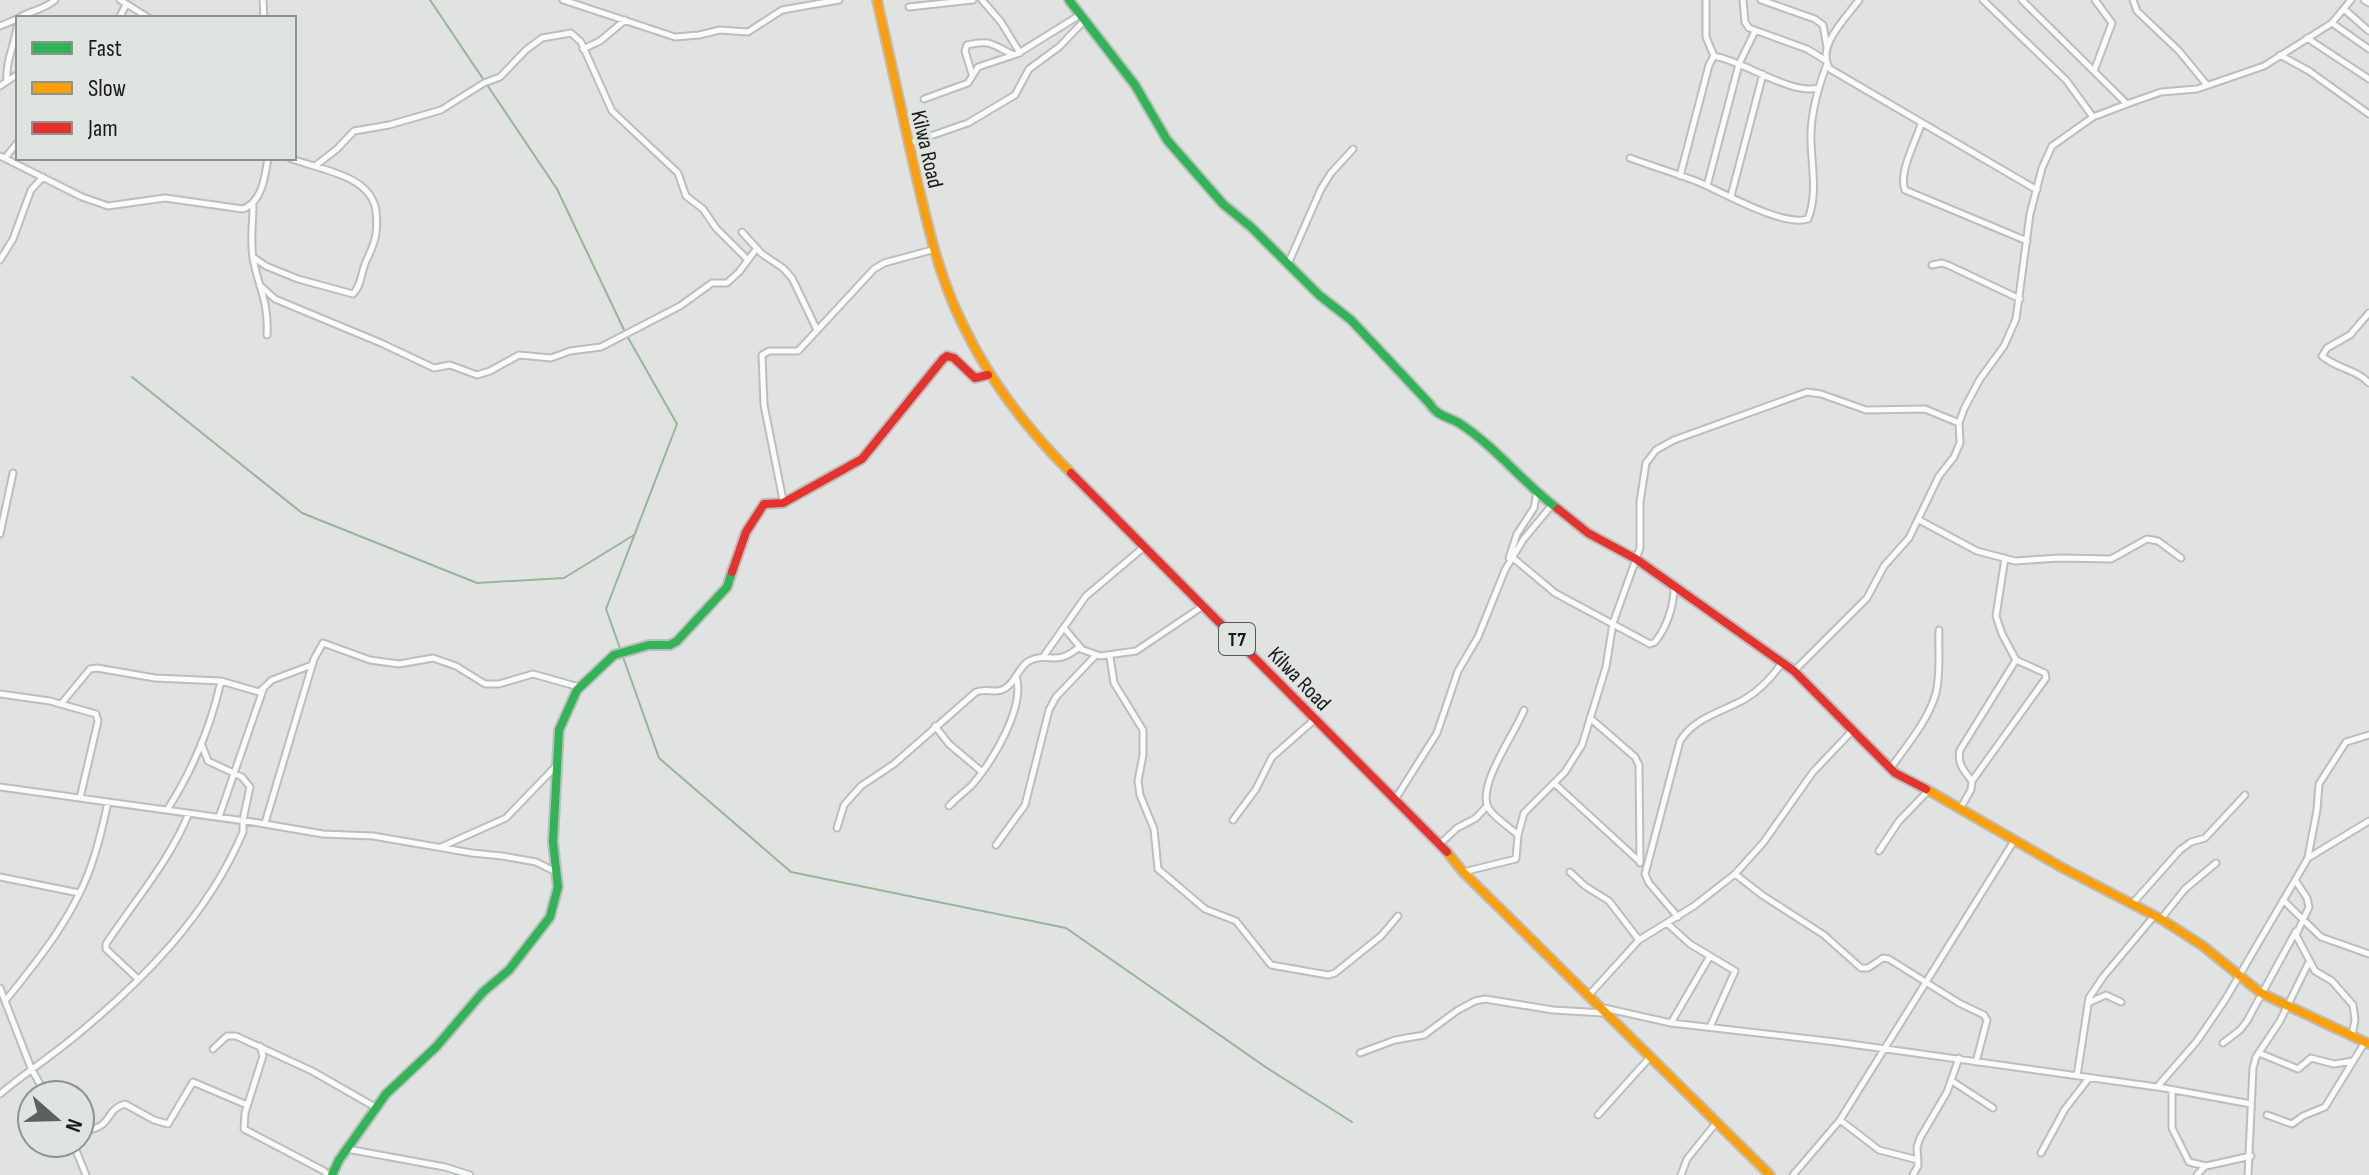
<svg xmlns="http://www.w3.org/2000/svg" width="2369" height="1175" font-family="'Sofia Sans Condensed',sans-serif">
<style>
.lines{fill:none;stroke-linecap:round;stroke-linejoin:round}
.stream{stroke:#95b698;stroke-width:2}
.street-casing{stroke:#bcbebd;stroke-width:9}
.fast-casing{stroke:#bcbebd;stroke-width:12}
.slow-casing{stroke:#bcbebd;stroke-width:12}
.jam-casing{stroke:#bcbebd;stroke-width:12}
.street{stroke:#fafbfa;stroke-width:5}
.fast{stroke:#30b455;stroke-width:8}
.slow{stroke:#ff9f0a;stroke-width:8}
.jam{stroke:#e5322d;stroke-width:8}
.labels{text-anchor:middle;stroke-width:8;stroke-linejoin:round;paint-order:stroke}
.shield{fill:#dfe4e0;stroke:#545754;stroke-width:2}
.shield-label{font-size:20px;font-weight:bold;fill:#181a18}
.street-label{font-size:22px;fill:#181a18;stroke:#dfe4e0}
</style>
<rect width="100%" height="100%" fill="#e0e3e1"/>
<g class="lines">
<path class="stream" d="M430 0 557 189 626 334 677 424 606 609 621 651
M132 377 302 513 477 583 564 578 634 535
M623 657 659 758 791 872 1066 928 1267 1068 1352 1122"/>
<g class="street-casing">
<path id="street" d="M120 0 149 18
M263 0 264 18
M563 0 675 37 699 35 720 30 748 32 782 10 839 0
M982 0 1001 22 1020 53
M1706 0V37L1714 56
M1743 0 1745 22 1749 28 1807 49 1825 60
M1761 0 1815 19 1823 25 1827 47
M1859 0C1846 18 1815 47 1830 69L2037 190
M1983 0 2066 80 2093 117
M2022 0 2127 104
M2133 0 2137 11 2179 51 2207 85
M2364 0 2369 3
M909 7 973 0
M2344 9 2369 31
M19 18C27 11 43 11 55 0
M119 18 126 5
M2332 23 2369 49
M0 26 17 19
M2307 38 2369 79
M583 49 600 41 625 20
M2280 55 2309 71 2369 114
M2094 71 2112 23 2095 0
M972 74 965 51 967 45C992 39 992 45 1014 55
M7 81C5 59 17 41 18 19
M0 86 18 74
M924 99 968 83 978 67 1017 54 1080 15
M1921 124C1916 142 1898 172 1905 190L2027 241
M910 143 968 123 1015 95 1029 69 1059 47 1084 21
M0 156 82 197 108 206 165 198 243 209C262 202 265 177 268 158
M5 158 18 142
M1630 158C1652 166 1674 173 1696 181 1723 192 1782 227 1808 219 1819 191 1810 161 1811 132 1812 109 1819 85 1827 64
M315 166 337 149 354 131 389 125 441 110 484 83 500 77 526 50 542 38 571 33 581 42 612 111 678 173 686 196 703 209 716 228 747 259
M1680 176 1709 65 1714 56C1744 61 1790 95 1818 88
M1707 186 1739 64 1755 31
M1731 196 1763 74
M253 205C253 223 250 240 253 258 258 287 269 301 267 335
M742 232 762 254 783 268 792 278 817 330
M253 257 266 266 298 279 353 294C362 285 361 271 367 259 376 241 378 231 376 211 371 174 318 170 290 158
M0 260 13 239 31 190 43 177
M1288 264 1321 189 1331 173 1353 149
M1932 265 1942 263 1948 265 2020 299
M262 287 275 299 381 343 434 368 450 365 477 375 490 371 519 355 551 358 570 351 601 347 680 306 712 283H727L739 272 757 248
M2369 313 2350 335 2327 348 2322 356C2337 369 2356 369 2369 383
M781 503 783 500 764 405 762 355 769 351H798L874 269 884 263 932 250
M1919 520 1977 551 2015 561 2060 558 2111 559 2147 539 2158 541 2181 558
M0 534 13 473
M1512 557 1555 593 1650 644 1655 642C1667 627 1674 606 1674 587
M1509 558 1517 534 1534 508 1537 492
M1064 628 1081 648
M1043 657 1086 596 1144 547
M1110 657 1114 683 1143 730V755L1138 781 1140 795 1154 829 1158 869 1205 909 1236 921 1271 965 1328 975 1335 973 1381 936 1398 916
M1794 671 1867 598 1884 566 1909 538 1939 476 1954 457 1960 443 1959 423 1964 409 1980 379 2004 346 2016 319 2030 214 2042 168 2052 146 2093 117 2127 104 2161 92 2197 89 2264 66 2332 23 2351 0
M0 694 50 701 96 714 98 721 80 798
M61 704 90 669 97 668 155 678 221 681 259 692 272 680 312 665
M1590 718 1635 757 1639 765 1640 863
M935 726 949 744 981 771
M1890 769C1907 745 1928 721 1936 693 1941 673 1938 650 1939 630
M1972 781 2046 678 2045 673 2016 660
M1554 783 1639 861
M0 787 259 823 323 834 373 836 472 853 502 856 536 862 556 872
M1396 798 1437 733 1458 671 1478 637 1505 570 1523 540 1552 505
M949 806C958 796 964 793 972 785 992 762 1026 707 1016 676
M1961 807 1971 790 1972 781C1964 771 1957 764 1960 750L2016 660 2002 634 1996 616 2005 558
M167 810C192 771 211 726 221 681
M219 817 263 690
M1233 820 1256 789 1272 757 1314 720
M265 823 314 659 323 643 370 660 399 664 433 658 456 666 485 684H499L533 674 579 687
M837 828 844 805 861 786 894 764 976 692C986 688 994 693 1002 690 1015 685 1018 667 1029 661 1050 651 1055 667 1078 648L1100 656 1136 651 1203 606
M1517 834C1509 827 1495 818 1489 809 1475 787 1516 732 1524 710
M1441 843 1457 828 1476 818 1487 806
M996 845 1025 805 1049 710 1056 697 1096 655
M441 847 506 818 557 765
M1879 851 1899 821 1928 791
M2308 857 2317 810 2319 784 2346 742 2369 735
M1463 872 1516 859 1518 835 1524 813 1565 772 1582 745 1606 667 1613 623 1640 548V502L1646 463 1656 450 1674 440 1807 392 1821 394 1866 410 1925 409 1959 423
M1570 872 1585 886 1609 901 1639 940
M1735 874 1762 895 1824 935 1861 968H1868L1883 958 1889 959 1959 1003 1984 1015 1987 1020 1976 1062
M0 877 79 893
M2295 880 2307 898 2309 907 2296 935 2315 971 2332 981 2353 1005 2355 1020 2352 1035
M2283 900 2321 937 2369 954
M2133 903 2180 850 2191 842 2205 838 2245 795
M1678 917 1649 883 1645 874 1680 741C1695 717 1722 712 1745 699 1760 690 1772 677 1782 663
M2161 919 2185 889 2216 863
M1668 924 1690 944 1735 971 1710 1027
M138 979 106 949V944C135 900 169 862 189 813
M0 988 31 1068 46 1095
M1589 995 1639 940 1694 906 1735 874 1763 843 1813 772 1852 731
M5 1001C41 957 77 912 94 857 100 839 104 820 108 802
M2088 1003 2106 995 2121 1002
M1604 1008 1671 1023 1836 1042 2157 1087 2197 1041 2225 1000 2308 858 2369 821
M1671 1023 1710 956
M2223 1043 2240 1030 2247 1021 2296 931
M260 1046 263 1056 245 1113 244 1129 324 1171 328 1175
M213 1049 227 1036H236L312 1071 375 1107
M1360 1053 1395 1040 1424 1035 1458 1010 1475 1001 1485 999 1553 1010 1603 1013
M2259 1053 2298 1069 2311 1058 2334 1064 2353 1061
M2077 1076 2089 998 2103 977 2155 915
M1952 1081 1993 1108
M2158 1087 2251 1104
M2172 1091V1128L2189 1162 2206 1166 2251 1156
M0 1094C24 1074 50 1057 73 1038 143 981 208 915 243 832V820L250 787 242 777 208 761 201 743
M1598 1115 1651 1056
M2267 1115 2292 1124 2303 1116 2325 1107 2365 1042
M1840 1120 1879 1150 1918 1160
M80 1131C115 1129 103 1110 125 1104L154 1120 168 1124 193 1082 247 1105
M73 1143 86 1175
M347 1149 445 1167 470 1175
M2041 1153 2065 1109 2089 1078
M1681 1175 1687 1159 1716 1123
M1793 1175 1840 1120 2014 841
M1913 1175 1918 1166 1917 1147 1920 1138 1947 1092 1959 1058
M2197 1175 2205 1166
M2248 1175 2253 1068 2256 1057 2280 1021 2309 962"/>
</g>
<g class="fast-casing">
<path id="fast" d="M1069 0 1135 85 1167 140 1223 204 1251 227 1319 295 1351 320 1429 403C1437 416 1446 416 1459 423 1496 447 1523 483 1558 509
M332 1175 339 1160 386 1094 436 1047 483 992 509 970 550 917 558 887 553 842 559 730 577 690 614 655 649 645H670L677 641 727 587 732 572"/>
</g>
<g class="slow-casing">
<path id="slow" d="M877 0C889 54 901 108 913 162 926 218 937 273 963 325 990 382 1027 429 1071 473
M1926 789 2061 867 2161 919 2203 946 2261 993 2369 1044
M1447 852 1463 872 1770 1175"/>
</g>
<g class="jam-casing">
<path id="jam" d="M1071 473 1447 852
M1558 509 1588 533 1636 559 1794 671 1895 773 1926 789
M732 572 746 532 764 504 783 503 862 459 943 359 947 356 954 358 975 378 988 375"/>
</g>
<use href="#street" class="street"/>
<use href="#fast" class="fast"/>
<use href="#slow" class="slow"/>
<use href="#jam" class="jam"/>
</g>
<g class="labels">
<rect class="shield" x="1219" y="623" width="36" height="32" rx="6"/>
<g class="shield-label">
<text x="1237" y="646">T7</text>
</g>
<g class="street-label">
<text transform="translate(928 149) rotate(77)" y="8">Kilwa Road</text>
<text transform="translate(1300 678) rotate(46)" y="8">Kilwa Road</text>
</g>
</g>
<rect x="16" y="16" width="280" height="144" fill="#dfe4e0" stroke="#8f9390" stroke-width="2"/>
<rect x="32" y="42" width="40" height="12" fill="#30b455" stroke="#8f9390" stroke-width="2"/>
<text x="88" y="56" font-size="24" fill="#181a18">Fast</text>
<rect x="32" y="82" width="40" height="12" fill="#ff9f0a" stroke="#8f9390" stroke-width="2"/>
<text x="88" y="96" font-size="24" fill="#181a18">Slow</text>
<rect x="32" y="122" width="40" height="12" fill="#e5322d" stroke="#8f9390" stroke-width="2"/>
<text x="88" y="136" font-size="24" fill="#181a18">Jam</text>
<g transform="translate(56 1119) rotate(110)"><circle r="38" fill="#dfe4e0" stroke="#8f9390" stroke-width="2"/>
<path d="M0-6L14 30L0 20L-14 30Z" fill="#5e605e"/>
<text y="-12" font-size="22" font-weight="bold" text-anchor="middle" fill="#181a18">N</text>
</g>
</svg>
